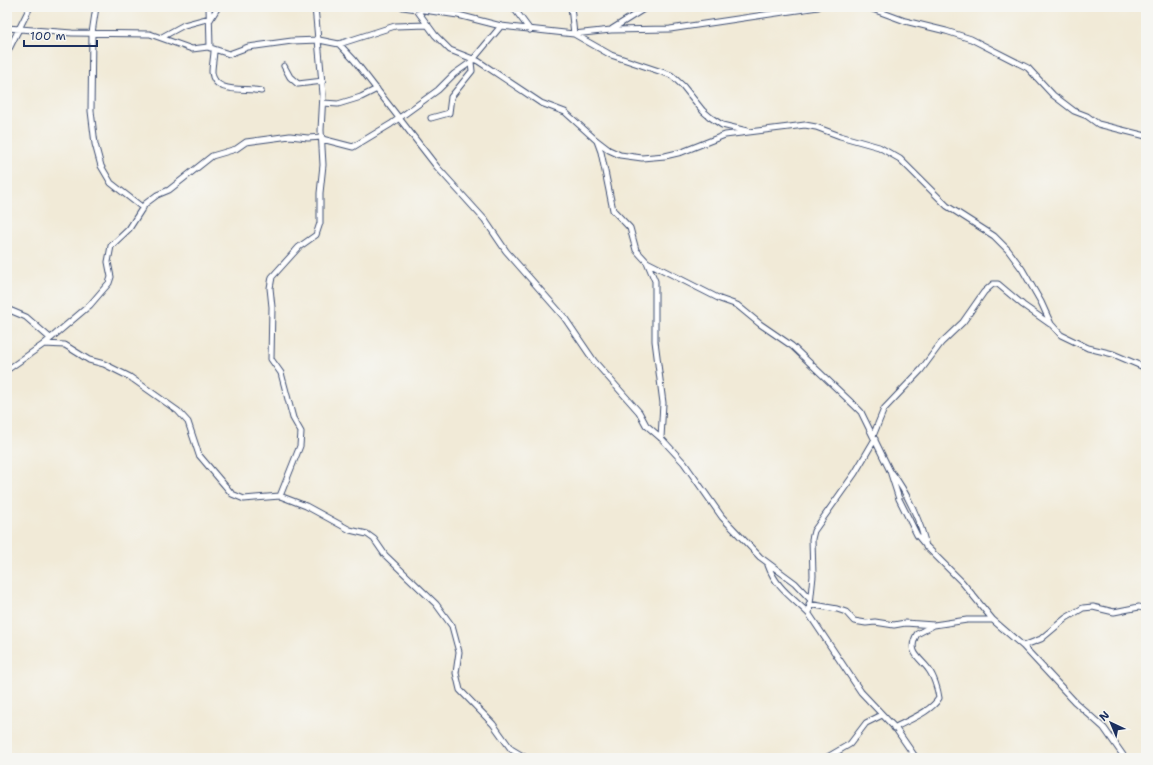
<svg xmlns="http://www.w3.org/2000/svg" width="1153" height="765" font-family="'Shantell Sans',sans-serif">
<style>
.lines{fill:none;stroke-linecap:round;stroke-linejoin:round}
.street-casing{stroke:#3b4b70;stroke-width:7}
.street{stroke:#fff;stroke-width:5}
</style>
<rect width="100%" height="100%" fill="#f6f6f2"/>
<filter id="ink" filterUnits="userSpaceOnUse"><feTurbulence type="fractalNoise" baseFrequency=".025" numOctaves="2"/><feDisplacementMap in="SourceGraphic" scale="8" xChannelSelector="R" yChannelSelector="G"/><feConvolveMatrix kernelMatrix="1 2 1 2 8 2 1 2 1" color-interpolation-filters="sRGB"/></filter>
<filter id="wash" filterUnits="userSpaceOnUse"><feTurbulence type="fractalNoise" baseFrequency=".012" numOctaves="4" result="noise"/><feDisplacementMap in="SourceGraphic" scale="16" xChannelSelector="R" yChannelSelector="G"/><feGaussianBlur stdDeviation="0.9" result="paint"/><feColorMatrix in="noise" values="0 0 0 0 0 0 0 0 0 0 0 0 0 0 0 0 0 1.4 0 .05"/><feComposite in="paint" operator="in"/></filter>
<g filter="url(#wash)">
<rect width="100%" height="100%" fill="#f1ead7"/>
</g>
<g filter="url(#ink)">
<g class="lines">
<g class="street-casing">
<path id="street" d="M96 7 92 33 91 111 95 144 101 166 111 183 143 208
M209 7 210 48
M403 7 458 15 501 26 574 34 611 30 670 29 818 7
M513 7 530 30
M571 7 574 34 611 55 671 75 683 86 703 111 710 117 722 125 747 131
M867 7 905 21 946 31 971 39 1028 68 1053 95 1074 111 1087 116 1098 124 1146 136
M416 9 435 35 450 50 478 61 541 103 565 112 596 140 609 150 620 155 642 158 665 156 682 152 725 135 805 125 816 127 840 136 879 147 900 159 947 206 994 236 1008 250 1022 269 1041 302 1051 324 1061 335 1088 348 1113 354 1146 368
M210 20 218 7
M7 28 72 33 150 34 192 49 208 47 229 54 248 47 292 41 319 40 339 44 395 26 428 25
M612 29 647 7
M162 37 184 25 210 18
M339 44 354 60 437 167 485 220 506 251 564 317 594 361 639 412 646 425 661 438 684 463 722 517 760 557 795 583 809 598
M214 50C214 57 212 65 212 72 214 95 246 87 261 91
M7 53 30 7
M284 66 290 77 298 84 323 81
M323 103 338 104 361 97 377 89
M431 118 449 113 451 97 472 71 471 62
M322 139 353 147 391 124 438 90 454 74 471 62 501 26
M597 141 601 152 613 210 630 228 636 250 647 262 720 299 737 305 760 324 792 346 856 407 861 412 890 471 899 499 917 535 927 547 962 582 993 620 1023 646 1075 702 1104 728 1125 758
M647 262 655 281V341L663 403 661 438
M7 309 26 317 50 338
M44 344 65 345 89 360 104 364 130 377 178 411 188 422 199 455 232 494 244 499 280 496 306 506 350 530 367 534 374 539 385 555 436 604 452 626 459 652 456 673 460 690 493 724 511 749 526 758
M7 370 44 344 90 305 102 291 109 283 111 277 108 262 111 246 129 229 145 204 157 195 169 190 212 156 236 149 246 142 290 136 308 138 322 137
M873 436 884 409 921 370 941 343 963 322 984 292 993 284H998L1023 305 1050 324
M875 439 855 473 814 531 812 539 813 576 809 614 861 692 896 729 916 758
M892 473C906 491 922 524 926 547
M280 496 300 446 301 432 293 418 281 373 271 359 272 307 270 288 272 277 299 247 316 235 320 223V193L323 165 321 130 323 94 315 7
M768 565C776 588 792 597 809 614
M809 604 837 609 846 612 854 621 866 623 875 622 894 625 905 623 934 625 967 620H993
M1023 646 1041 639 1066 618 1083 608 1093 607 1114 612 1139 607 1146 609
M894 728C908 720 931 712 939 698 938 690 934 677 929 670 921 658 906 653 917 634L934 625
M826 758 850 744 866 723 882 715"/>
</g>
<use href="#street" class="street"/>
</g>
</g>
<rect width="1153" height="765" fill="none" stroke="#f6f6f2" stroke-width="24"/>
<g transform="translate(1111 723) rotate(316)" stroke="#f6f6f2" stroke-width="3" paint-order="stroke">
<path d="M0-3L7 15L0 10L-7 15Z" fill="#1b2f5e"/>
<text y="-6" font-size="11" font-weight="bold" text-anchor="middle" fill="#1b2f5e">N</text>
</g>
<path d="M24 40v6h73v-6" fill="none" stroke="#1b2f5e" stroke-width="2"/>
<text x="30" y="40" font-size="12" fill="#1b2f5e" stroke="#f6f6f2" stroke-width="3" paint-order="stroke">100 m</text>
</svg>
